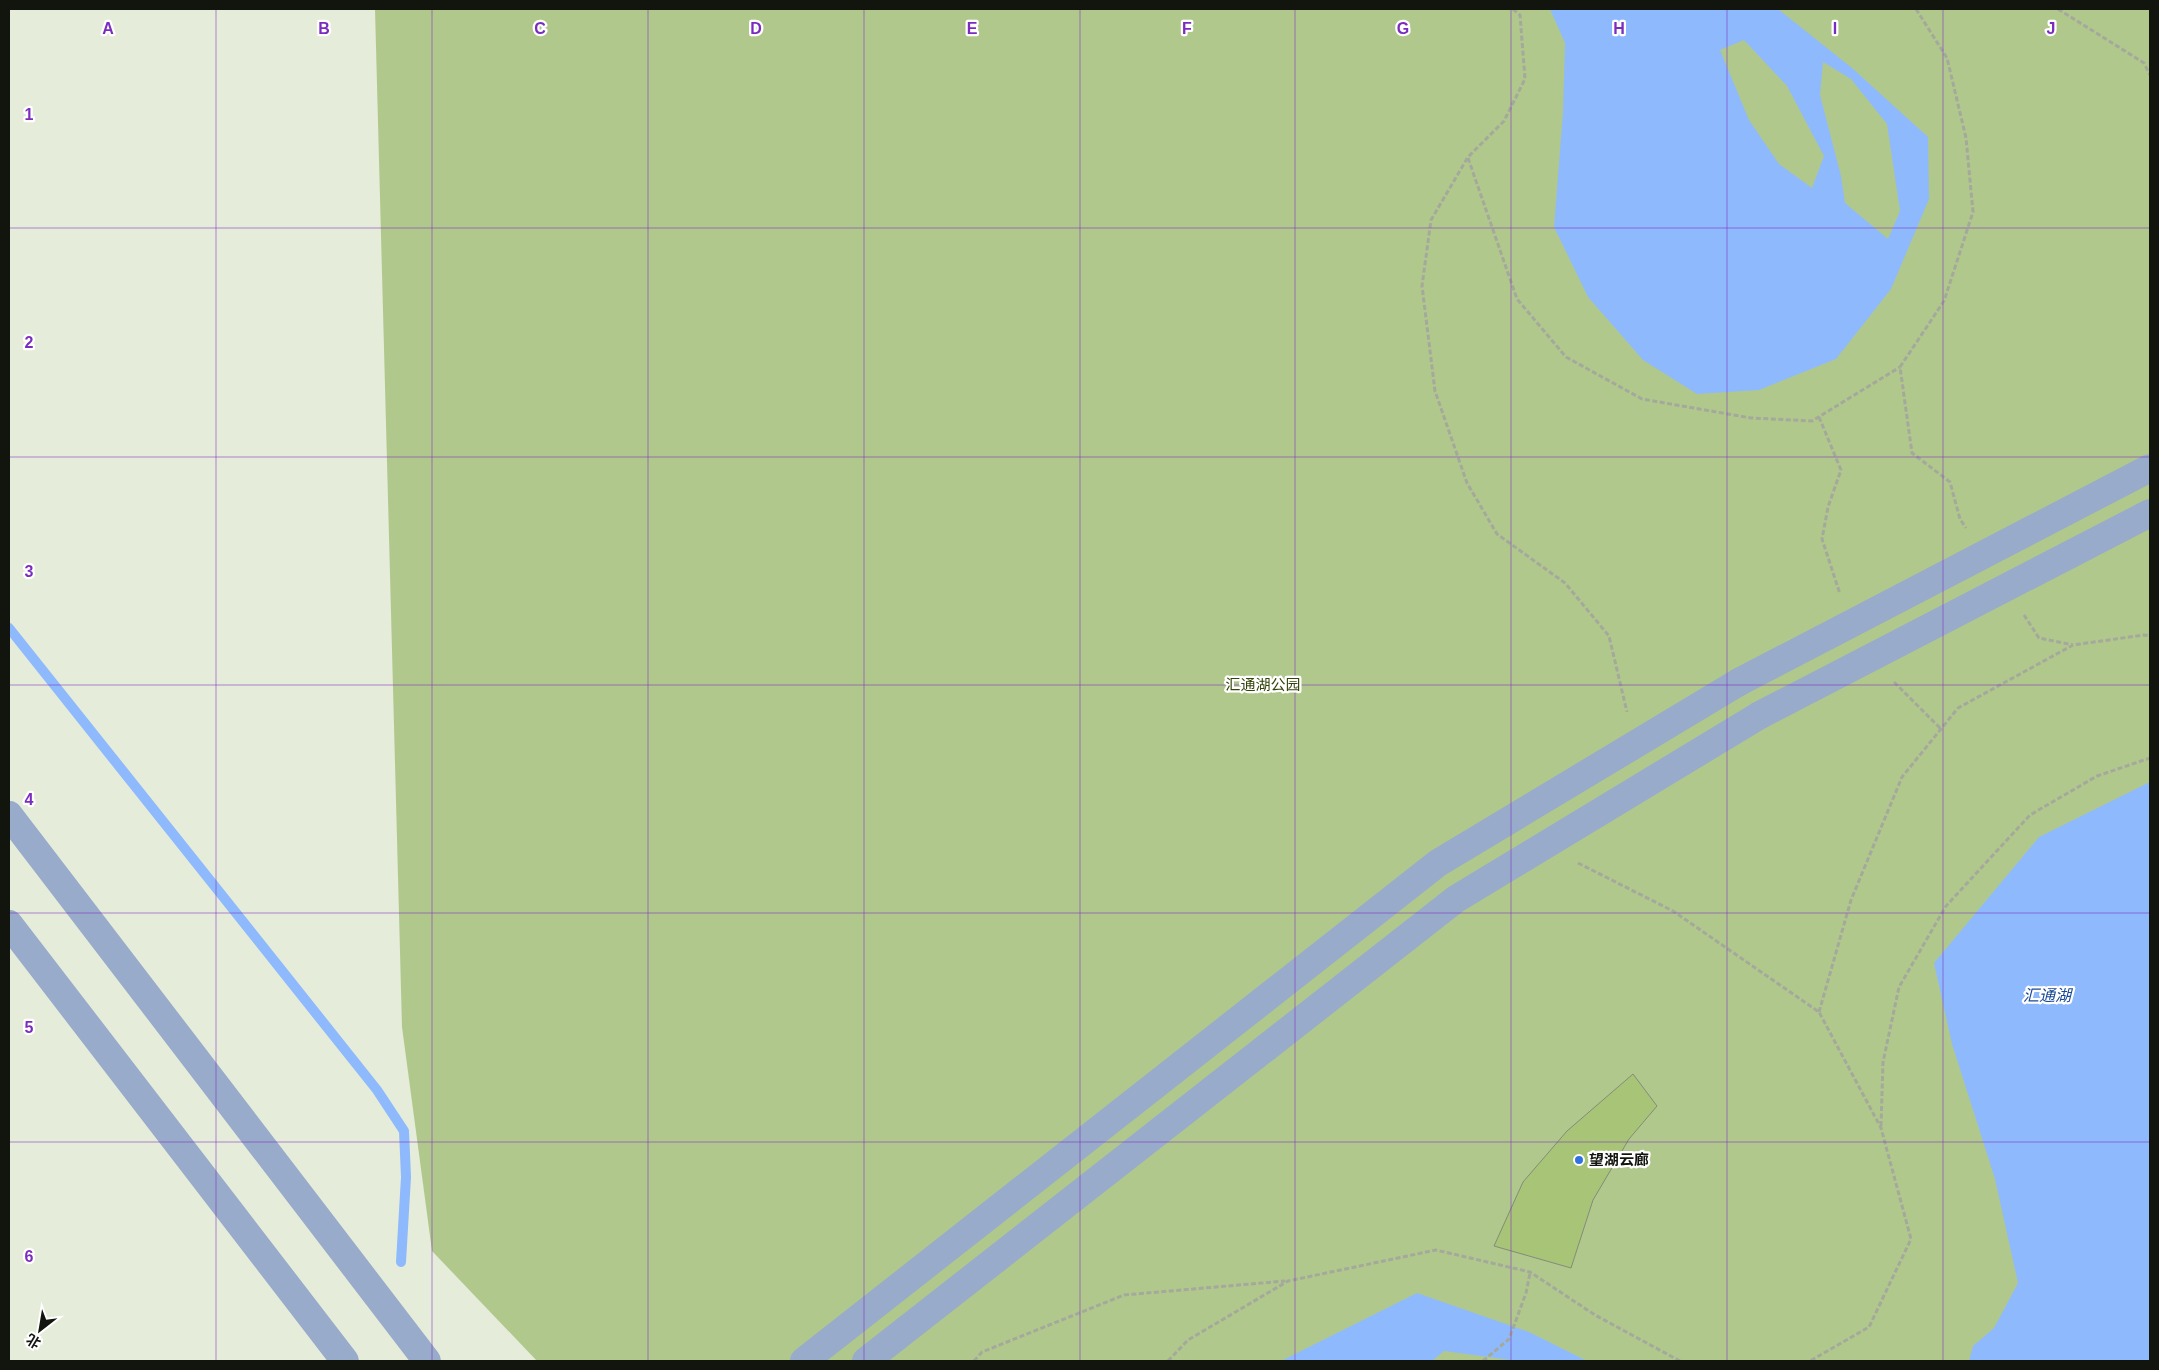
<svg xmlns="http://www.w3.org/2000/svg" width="2159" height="1370" font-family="Helvetica,'Noto Sans SC',sans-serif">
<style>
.green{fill:#b1c88d}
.water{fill:#8fb9fd;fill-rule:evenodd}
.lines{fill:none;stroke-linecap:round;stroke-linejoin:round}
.stream{stroke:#8fb9fd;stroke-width:10}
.building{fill:#a8c476;stroke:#848b7b}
.path{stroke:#a4a99b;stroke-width:3;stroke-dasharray:5 2.5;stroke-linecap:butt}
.minor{stroke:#98abca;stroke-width:28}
.minor-bridge{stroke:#98abca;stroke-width:28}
.grid{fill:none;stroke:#7b2cbf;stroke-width:1;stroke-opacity:0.55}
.poi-dot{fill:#3172e0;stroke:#fff;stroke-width:2}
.labels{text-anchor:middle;stroke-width:4.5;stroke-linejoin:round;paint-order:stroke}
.park-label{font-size:15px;fill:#334409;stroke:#fff}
.poi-label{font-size:15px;font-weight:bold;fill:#12150e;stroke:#fff;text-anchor:start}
.water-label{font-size:16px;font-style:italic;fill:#184896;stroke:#fff}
.grid-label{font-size:16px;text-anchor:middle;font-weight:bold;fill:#7b2cbf;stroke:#fff;stroke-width:4.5;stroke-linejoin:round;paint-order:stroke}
</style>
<rect width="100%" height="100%" fill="#e5ecda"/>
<path class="green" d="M375 9H2150V1361H537L432 1251 402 1027Z"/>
<path class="water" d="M1550 9H1778L1852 68 1928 137 1929 199 1891 289 1836 359 1759 390 1697 394 1643 360 1588 297 1554 227 1563 112 1565 43ZM1744 40 1787 86 1824 156 1812 188 1779 164 1749 120 1720 50ZM1823 62 1851 79 1887 124 1900 211 1888 239 1845 203 1841 176 1820 95Z
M2150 782V1361H1969L1973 1346 1994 1328 2018 1283 1995 1179 1952 1044 1934 963 2039 837Z
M1417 1293 1529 1332 1587 1361H1518L1444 1351 1432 1361H1281Z"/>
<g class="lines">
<path class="stream" d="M9 628 377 1090 404 1131 406 1177 401 1262"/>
</g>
<path class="building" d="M1633 1074 1657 1106 1629 1139 1593 1200 1571 1268 1494 1246 1523 1182 1567 1131Z"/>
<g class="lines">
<path class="path" d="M1513 9 1520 15 1525 79 1504 121 1468 157 1431 220 1422 286 1435 391 1467 483 1497 534 1565 583 1609 636 1627 712
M1916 9 1947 58 1966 138 1973 212 1944 301 1900 367 1912 453 1950 482 1960 519 1966 528
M2058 9 2144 63 2150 75
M1468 158 1517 299 1566 357 1642 399 1751 418 1812 421 1900 367
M1819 417 1841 470 1828 507 1822 539 1840 594
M2024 615 2039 638 2073 645
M1894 682 1941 729
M1578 863 1673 911 1819 1012 1881 1128 1911 1239 1869 1327 1810 1361
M1819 1012 1851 900 1902 777 1958 708 2073 645 2144 635 2150 636
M1881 1126 1883 1062 1899 987 1946 906 2030 815 2097 776 2150 758
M974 1361 982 1352 1124 1295 1285 1281
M1168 1361 1188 1340 1288 1281 1436 1250 1530 1272 1595 1315 1680 1361
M1483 1361 1509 1339 1526 1293 1530 1273"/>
<path class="minor" d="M9 815 427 1361
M9 924 345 1361
M804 1361 1438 863 1739 682
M866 1361 1456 899 1760 715"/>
<path class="minor-bridge" d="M1739 682 2150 468
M1760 715 2150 513"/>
</g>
<path class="grid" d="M216 9V1361M432 9V1361M648 9V1361M864 9V1361M1080 9V1361M1295 9V1361M1511 9V1361M1727 9V1361M1943 9V1361M9 228H2150M9 457H2150M9 685H2150M9 913H2150M9 1142H2150"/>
<circle class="poi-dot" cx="1579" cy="1160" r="5"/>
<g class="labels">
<g class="park-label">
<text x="1263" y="690">汇通湖公园</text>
</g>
<g class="poi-label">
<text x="1589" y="1165">望湖云廊</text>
</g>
<g class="water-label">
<text x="2047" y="1001">汇通湖</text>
</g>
</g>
<g class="grid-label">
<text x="108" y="34">A</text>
<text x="324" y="34">B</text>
<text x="540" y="34">C</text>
<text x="756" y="34">D</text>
<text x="972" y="34">E</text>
<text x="1187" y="34">F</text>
<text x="1403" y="34">G</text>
<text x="1619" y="34">H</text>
<text x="1835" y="34">I</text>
<text x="2051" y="34">J</text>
<text x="29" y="120">1</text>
<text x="29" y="348">2</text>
<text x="29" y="577">3</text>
<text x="29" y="805">4</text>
<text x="29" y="1033">5</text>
<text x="29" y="1262">6</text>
</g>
<rect width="2159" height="1370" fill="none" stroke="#12150e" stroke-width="20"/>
<g transform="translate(40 1330) rotate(211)" stroke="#ffffff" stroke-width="4" paint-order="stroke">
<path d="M0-4L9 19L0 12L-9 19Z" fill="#12150e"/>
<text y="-8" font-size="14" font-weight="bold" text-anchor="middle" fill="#12150e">北</text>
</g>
</svg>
